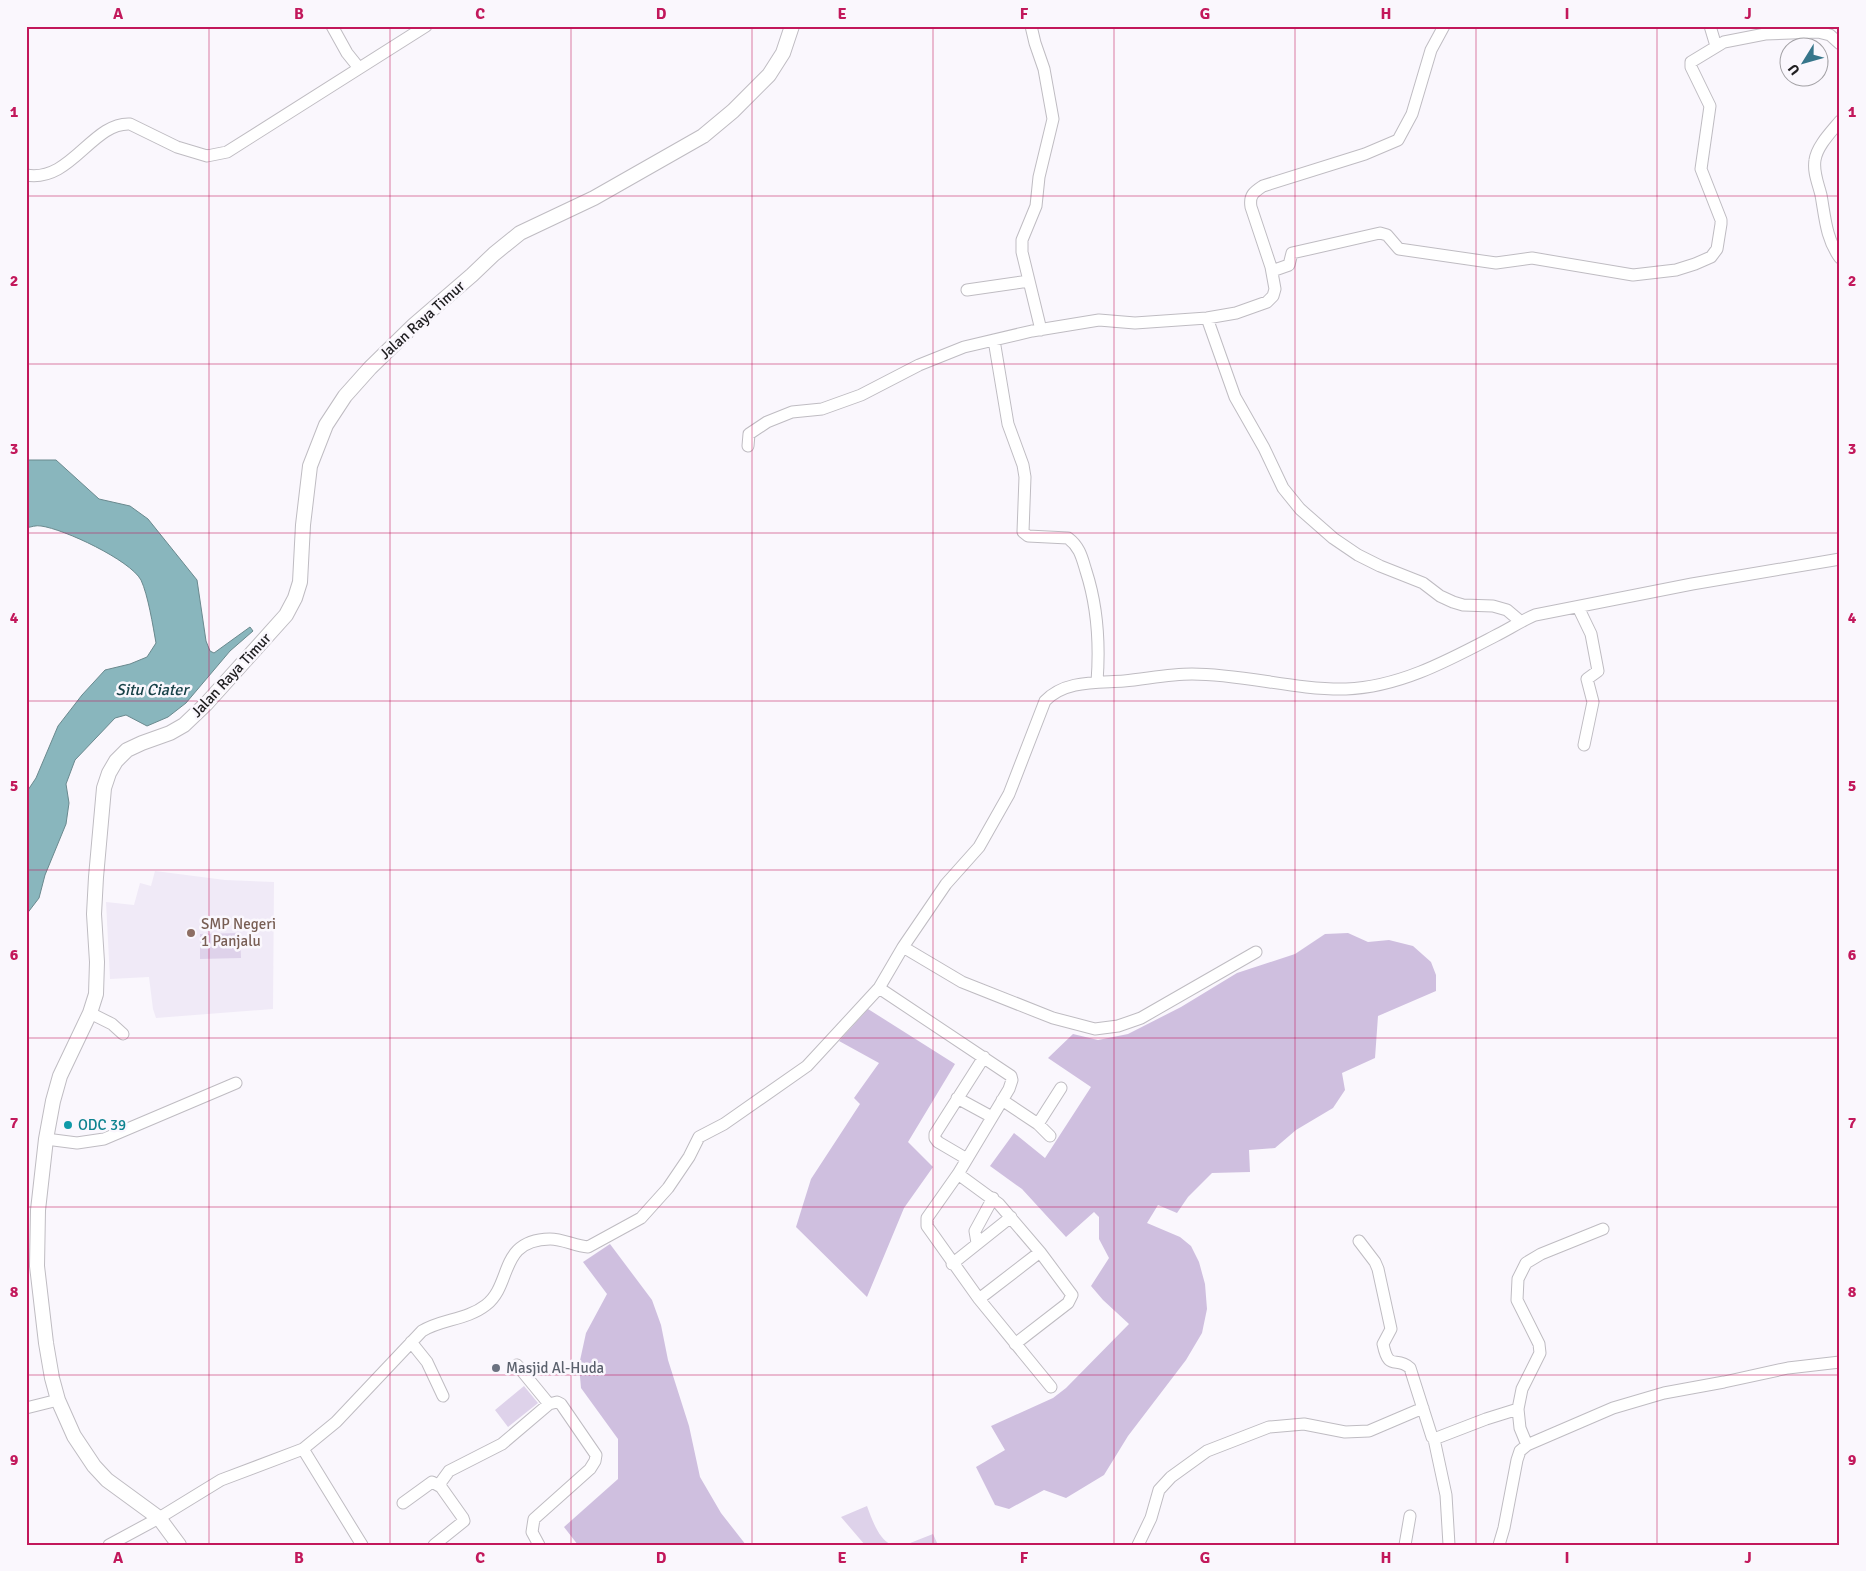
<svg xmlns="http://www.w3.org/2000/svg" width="1866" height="1571" font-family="Signika,sans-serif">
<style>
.built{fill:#f0eaf7}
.green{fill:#ded2ea}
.forest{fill:#cfbfdf}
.water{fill:#89b6bd;stroke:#6a898e}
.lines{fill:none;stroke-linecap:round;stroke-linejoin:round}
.minor-casing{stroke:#bfbcc2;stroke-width:13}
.major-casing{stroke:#bfbcc2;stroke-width:16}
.minor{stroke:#fff;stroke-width:11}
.major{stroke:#fff;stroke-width:14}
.grid{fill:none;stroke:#c2185b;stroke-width:1;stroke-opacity:0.55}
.education-dot{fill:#8d6e63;stroke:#faf7fd;stroke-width:2}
.culture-dot{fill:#0f9aa8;stroke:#faf7fd;stroke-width:2}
.worship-dot{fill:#6b7280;stroke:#faf7fd;stroke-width:2}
.labels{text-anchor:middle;stroke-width:5;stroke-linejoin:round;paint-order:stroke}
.street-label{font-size:15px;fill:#212022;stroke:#faf7fd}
.education-label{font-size:15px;fill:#785e54;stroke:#faf7fd;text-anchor:start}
.culture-label{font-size:15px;fill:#0d838f;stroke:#faf7fd;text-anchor:start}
.worship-label{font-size:15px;fill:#5b616d;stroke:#faf7fd;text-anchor:start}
.water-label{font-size:16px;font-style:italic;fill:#174147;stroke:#faf7fd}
.neatline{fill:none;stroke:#c2185b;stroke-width:2}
.grid-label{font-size:16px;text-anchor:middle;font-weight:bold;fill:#c2185b}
</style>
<rect width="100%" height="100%" fill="#faf7fd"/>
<path class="built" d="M155 871 225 880 274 882 273 1009 156 1018 153 1009 149 977 110 979 106 902 134 905 140 883 151 886Z"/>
<path class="green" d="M240 933 241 958 200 959V934Z
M524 1386 538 1403 508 1427 495 1410Z
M867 1506C872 1519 878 1539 892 1545H865L841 1517Z
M933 1534 938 1545H905Z"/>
<path class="forest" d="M1348 933 1368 942 1389 940 1413 946 1431 962 1436 975V991L1378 1016 1375 1058 1342 1073 1345 1090 1333 1108 1296 1130 1275 1148 1249 1150 1250 1172 1212 1173 1188 1197 1177 1213 1158 1205 1147 1223 1180 1237 1191 1246 1199 1262 1205 1284 1207 1309 1202 1333 1186 1360 1128 1436 1104 1475 1066 1498 1044 1490 1009 1509 995 1505 976 1467 1005 1450 991 1426 1053 1398 1066 1388 1129 1324 1103 1300 1091 1286 1109 1258 1099 1239V1217L1094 1212 1066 1237 1022 1189 990 1166 1014 1133 1045 1158 1091 1087 1048 1058 1073 1034 1098 1040 1128 1034 1181 1007 1237 973 1295 954 1325 934Z
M868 1009 955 1064 908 1142 933 1167 904 1208 867 1297 796 1227 811 1179 860 1104 854 1098 879 1063 839 1041Z
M610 1244 652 1300 661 1325 668 1360 689 1426 700 1477 721 1513 746 1545H578L564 1527 618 1479V1439L581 1388 579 1365 586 1333 607 1294 583 1262Z"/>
<path class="water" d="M26 460H56L99 499 130 506 148 519 197 580 206 641 210 651 214 653 250 627 253 631 230 651 186 703 168 717 147 726 126 715 115 718 75 760 66 784 69 803 66 824 45 875 39 898 26 915V793L36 778 58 726 82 695 105 670 130 664 147 657 156 643C153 626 148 595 141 580 130 560 64 529 41 526 36 525 31 527 26 528Z"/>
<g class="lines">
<g class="minor-casing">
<path id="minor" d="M332 26 347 53 359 68
M1031 26 1035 43 1044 69 1053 119 1039 177 1036 206 1022 240V252L1041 330
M1710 26 1716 46
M1840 121C1831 132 1817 146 1815 160 1813 172 1818 183 1821 195 1825 217 1826 239 1840 258
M26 175C71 183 92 122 130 124L177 147 207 156 227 152 426 26
M1272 271 1289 265 1292 253 1380 233 1387 235 1399 249 1496 263 1532 258 1633 275 1676 270 1695 264 1711 257 1717 249 1721 224V220L1701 169 1710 106 1691 67V62L1724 42 1765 34 1818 32 1830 35 1840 44
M967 290 1029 281
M1207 318 1235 397 1264 448 1283 488 1300 509 1333 538 1358 555 1380 566 1423 583 1440 596 1453 602 1463 605 1493 606 1507 610 1520 621
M994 340 1008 424 1023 465 1025 477 1023 532 1028 536 1068 538C1080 547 1082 558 1086 571 1098 608 1100 643 1097 682
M748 446 749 434 767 422 792 412 822 409 861 395 919 365 964 347 1032 331 1099 320 1135 323 1207 318 1236 313 1267 302 1273 296 1275 289 1271 267 1251 207C1249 195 1254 192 1263 186L1365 154 1398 140 1412 114 1431 50 1444 26
M1578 607 1591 634 1598 671 1587 679 1593 702 1584 745
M903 947 962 982 1053 1018 1095 1029 1118 1026 1141 1018 1256 952
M879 988 1011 1076 1012 1080 1009 1089 958 1174 927 1218V1226L979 1299 1051 1387
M90 1013 112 1024 123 1034
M957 1098 992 1117
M1002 1100 1038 1124 1050 1136
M1038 1124 1061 1088
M46 1139 77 1143 104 1139 236 1083
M967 1159 938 1142 935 1138V1134L984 1057
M958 1174 999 1204 1040 1252 1072 1295 1068 1303 1015 1344
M1359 1241 1375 1262 1378 1269 1391 1329 1383 1344C1389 1373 1396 1355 1410 1368L1432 1437 1434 1439 1446 1495 1449 1545
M977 1243 975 1231 993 1198
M952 1264 1011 1217
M979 1299 1040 1252
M411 1342 427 1362 443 1396
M26 1408 58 1400
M1434 1439 1486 1419 1518 1409
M1527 1445 1520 1428 1518 1409 1522 1389 1540 1353 1539 1344 1517 1300 1518 1279 1526 1263 1541 1254 1603 1229
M303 1449 362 1545
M441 1487V1482L449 1471 502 1444 549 1404 517 1365
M403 1503 432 1482 441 1487 463 1518 464 1521 434 1545
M109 1545 159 1518 221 1480 303 1449 336 1422 422 1331C441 1319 467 1320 486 1305 513 1284 498 1240 550 1239 563 1239 575 1246 588 1247L641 1218 668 1188 689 1157 699 1137 724 1124 807 1066 879 988 903 947 946 884 979 847 1009 794 1045 701C1065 680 1097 683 1124 681 1146 679 1169 674 1192 674 1244 674 1294 690 1346 689 1400 687 1449 660 1495 636 1509 629 1521 621 1535 615L1692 584 1840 559
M539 1545 532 1532 534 1519 590 1469 595 1461 596 1455 561 1404 557 1402 549 1404
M1138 1545 1151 1518 1159 1490 1171 1477 1207 1451 1269 1427 1304 1424 1345 1432 1369 1431 1423 1408
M1405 1545 1410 1516
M1499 1545 1504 1528 1517 1460 1520 1451 1527 1445 1613 1408 1664 1393 1724 1382 1788 1368 1840 1362"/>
</g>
<g class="major-casing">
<path id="major" d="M179 1545 159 1518 107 1480 94 1466 74 1436 58 1400 52 1378 46 1343 37 1266 38 1210 46 1139 53 1101 60 1076 90 1013 96 994 97 962 94 914 96 877 104 788 109 773 116 761 127 750 142 743 170 733 184 725 206 704 286 615 295 598 300 582 303 525 310 466 326 425 345 396 370 368 414 325 472 275 494 254 520 233 594 198 703 136 733 111 769 75 783 53 792 26"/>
</g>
<use href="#minor" class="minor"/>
<use href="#major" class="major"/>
</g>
<path class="grid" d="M209 26V1545M390 26V1545M571 26V1545M752 26V1545M933 26V1545M1114 26V1545M1295 26V1545M1476 26V1545M1657 26V1545M26 196H1840M26 364H1840M26 533H1840M26 701H1840M26 870H1840M26 1038H1840M26 1207H1840M26 1375H1840"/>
<circle class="education-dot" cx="191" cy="933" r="5"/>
<circle class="culture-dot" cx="68" cy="1125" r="5"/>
<circle class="worship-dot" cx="496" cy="1368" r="5"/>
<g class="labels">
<g class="street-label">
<text transform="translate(422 320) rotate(-42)" y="5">Jalan Raya Timur</text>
<text transform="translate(231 675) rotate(-47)" y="5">Jalan Raya Timur</text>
</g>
<g class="education-label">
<text x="201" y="929">SMP Negeri<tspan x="201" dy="17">1 Panjalu</tspan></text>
</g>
<g class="culture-label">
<text x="78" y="1130">ODC 39</text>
</g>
<g class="worship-label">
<text x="506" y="1373">Masjid Al-Huda</text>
</g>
<g class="water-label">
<text x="152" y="695">Situ Ciater</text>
</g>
</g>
<rect width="1866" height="1571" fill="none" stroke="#faf7fd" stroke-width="55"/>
<g transform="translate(1804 62) rotate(233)"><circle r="24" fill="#faf7fd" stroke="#a3a1a5"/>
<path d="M0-4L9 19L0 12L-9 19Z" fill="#37768b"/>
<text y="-8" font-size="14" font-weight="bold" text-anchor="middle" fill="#212022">U</text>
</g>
<rect x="28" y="28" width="1810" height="1516" class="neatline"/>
<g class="grid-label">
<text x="118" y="19">A</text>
<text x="299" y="19">B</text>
<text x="480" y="19">C</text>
<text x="661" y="19">D</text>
<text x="842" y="19">E</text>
<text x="1024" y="19">F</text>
<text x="1205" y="19">G</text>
<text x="1386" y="19">H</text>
<text x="1567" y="19">I</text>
<text x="1748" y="19">J</text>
<text x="14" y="117">1</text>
<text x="1852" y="117">1</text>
<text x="14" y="286">2</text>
<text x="1852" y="286">2</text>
<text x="14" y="454">3</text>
<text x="1852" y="454">3</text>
<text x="14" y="623">4</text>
<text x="1852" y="623">4</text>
<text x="14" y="791">5</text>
<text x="1852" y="791">5</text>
<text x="14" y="960">6</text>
<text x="1852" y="960">6</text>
<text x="14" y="1128">7</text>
<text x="1852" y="1128">7</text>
<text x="14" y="1297">8</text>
<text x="1852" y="1297">8</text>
<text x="14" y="1465">9</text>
<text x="1852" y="1465">9</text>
<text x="118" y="1563">A</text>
<text x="299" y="1563">B</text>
<text x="480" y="1563">C</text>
<text x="661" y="1563">D</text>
<text x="842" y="1563">E</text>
<text x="1024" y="1563">F</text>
<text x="1205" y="1563">G</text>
<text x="1386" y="1563">H</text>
<text x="1567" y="1563">I</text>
<text x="1748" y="1563">J</text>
</g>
</svg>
